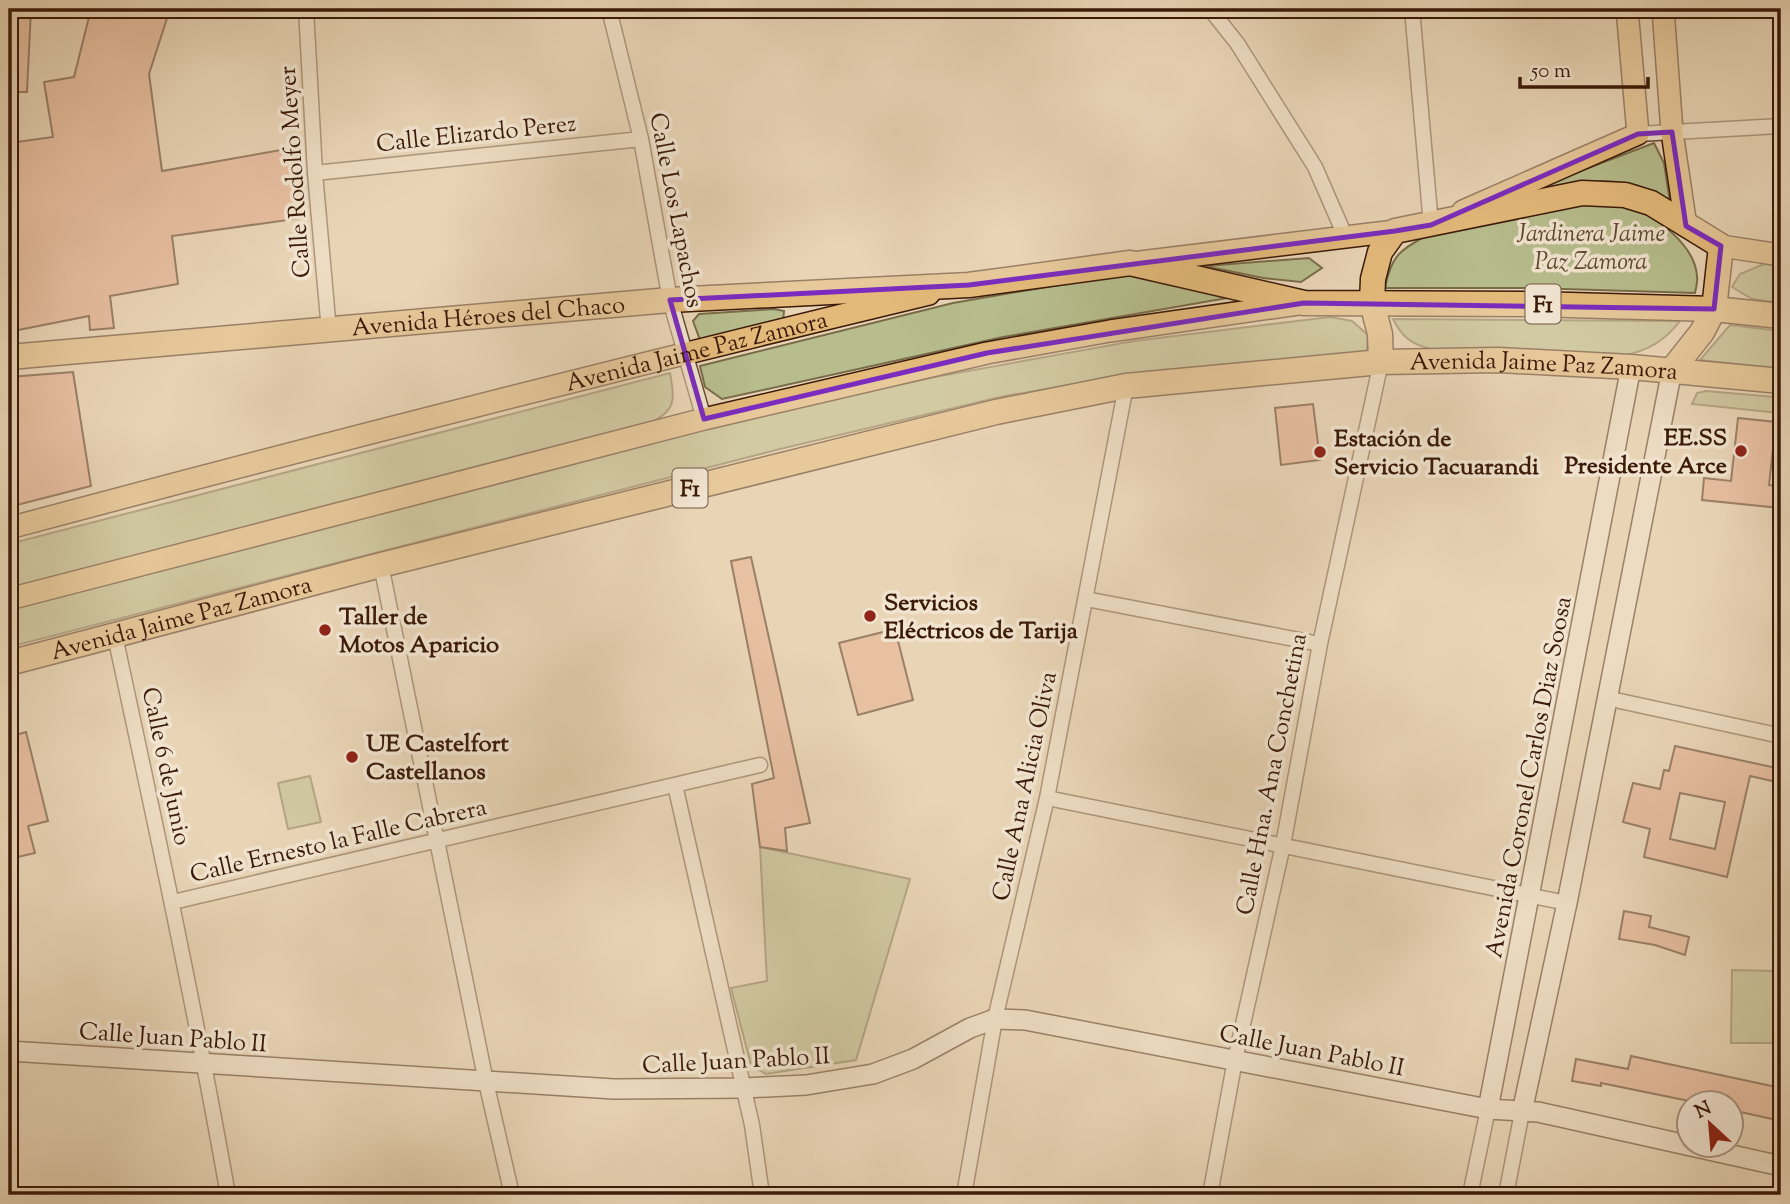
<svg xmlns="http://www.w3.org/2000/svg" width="1790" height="1204" font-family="'Sorts Mill Goudy',serif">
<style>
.green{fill:#b7bd8d;stroke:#796c4a;stroke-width:2}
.building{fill:#e7a78a;stroke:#3b1a08;stroke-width:2;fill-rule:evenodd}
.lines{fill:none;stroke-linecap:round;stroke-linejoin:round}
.street-casing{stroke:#664934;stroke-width:17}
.secondary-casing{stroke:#3b1a08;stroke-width:22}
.primary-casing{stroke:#3b1a08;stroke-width:24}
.highway-casing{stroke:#3b1a08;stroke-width:27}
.street{stroke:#f1e4d0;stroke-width:14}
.secondary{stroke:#f1e4d0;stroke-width:19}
.primary{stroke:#e4ba7b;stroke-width:21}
.highway{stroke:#e4ba7b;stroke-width:24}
.marked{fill:none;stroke:#7b2cbf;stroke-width:5;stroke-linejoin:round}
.poi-dot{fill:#8f2418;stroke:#f1e4d0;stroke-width:2.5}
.labels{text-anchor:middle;stroke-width:7;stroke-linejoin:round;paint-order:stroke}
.shield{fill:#f1e4d0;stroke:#725744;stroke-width:2}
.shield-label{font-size:23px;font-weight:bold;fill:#3b1a08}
.street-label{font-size:24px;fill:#3b1a08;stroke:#f1e4d0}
.park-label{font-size:24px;font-style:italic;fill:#604b30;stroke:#f1e4d0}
.poi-label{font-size:24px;font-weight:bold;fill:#3b1a08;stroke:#f1e4d0;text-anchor:start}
</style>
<rect width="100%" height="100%" fill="#e9d5b6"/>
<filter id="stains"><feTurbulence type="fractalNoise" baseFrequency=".00286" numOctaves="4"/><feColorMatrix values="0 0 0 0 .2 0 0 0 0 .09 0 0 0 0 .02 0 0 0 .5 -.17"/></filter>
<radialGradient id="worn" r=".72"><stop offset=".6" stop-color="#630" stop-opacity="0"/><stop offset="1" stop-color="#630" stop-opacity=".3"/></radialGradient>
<path class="green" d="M1654 143 1664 163 1670 202C1659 196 1647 188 1635 185 1599 176 1560 185 1525 192Z
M1588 203C1600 204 1614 204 1626 207 1654 213 1695 245 1697 276 1698 281 1696 288 1695 293L1531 288H1385C1391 257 1399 250 1426 236Z
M1309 258 1322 268 1301 282 1263 278 1205 266Z
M1764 264 1781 266V303L1752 299 1732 287 1740 274Z
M1122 274 1233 297 1003 337 722 399 705 387 700 366 953 303Z
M774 309 784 311 783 321 700 340 693 321 699 314Z
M1330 317 1352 321 1368 335 1367 352 1143 372 1000 397 780 449 9 647V610L775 411 935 377 1134 341Z
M1393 319 1680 321C1664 342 1648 350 1623 356L1431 349C1411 344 1402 337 1393 319Z
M1730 325 1781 331V369L1700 360Z
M670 373C675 401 676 411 648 424L9 588V544Z
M1706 391 1775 397 1781 402 1779 413 1692 404 1697 393Z
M310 776 321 822 288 829 278 783Z
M760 847 910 879 856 1060 766 1074 751 1065 731 988 767 981Z
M1732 970 1777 971V1043H1731Z"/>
<path class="building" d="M9 9H31L27 92H9Z
M91 9H170L149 74 162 171 298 147 302 218 172 236 178 284 110 296 114 328 90 330 89 316 13 331 9 302V143L53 137 44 82 74 77Z
M73 372 91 486 9 507V377Z
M1313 404 1320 460 1281 465 1275 408Z
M1738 418 1776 422 1769 485 1781 486V508L1702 500 1704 478 1731 481Z
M751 557 810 823 785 828 787 851 760 847 752 784 774 778 731 561Z
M895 629 913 700 858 715 839 643Z
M26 732 48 821 28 826 35 853 9 859V737Z
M1675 746 1781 769V783L1750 776 1727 877 1644 857 1650 829 1623 822 1633 783 1660 789 1664 770 1669 771ZM1680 793 1725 802 1715 849 1670 839Z
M1624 911 1651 916 1649 927 1689 937 1685 955 1655 945 1619 939Z
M1631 1056 1781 1088V1121L1731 1110V1102H1694L1601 1083V1086L1572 1081 1576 1059 1628 1069Z"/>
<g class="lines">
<g class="street-casing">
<path id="street" d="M306 9 315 173 329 331
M609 9 641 139 670 300 704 419
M1210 9 1237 43 1315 167 1346 238
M1412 9 1431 225
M1638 134 1781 126
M315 173 641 139
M381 565 486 1082 512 1195
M1086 599 1320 644
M115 636C155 822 195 1008 228 1195
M1606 698 1781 736
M675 785 752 1125 762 1195
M1047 798 1567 903
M173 902 760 765
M964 1195 995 1019 1047 798 1126 386
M1210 1195 1235 1060 1283 845 1320 644 1381 362
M1470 1195 1488 1109
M1506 1195 1522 1112"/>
</g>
<g class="secondary-casing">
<path id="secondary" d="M9 1051 614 1089 744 1088 806 1085 873 1074 913 1059 970 1028 995 1019 1025 1020 1488 1109 1538 1112 1781 1166
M1488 1109 1631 367
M1522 1112 1567 903 1672 370"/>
</g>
<g class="primary-casing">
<g id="primary">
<path d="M1663 9 1672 132 1686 226"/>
<path d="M1463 211 1638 134 1627 9"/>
<path d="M1721 246 1781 255"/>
<path d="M1140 262 1395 231"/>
<path id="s1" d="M9 528C315 446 621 368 929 294"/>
<path d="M9 599 704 419 987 353 1110 331 1298 304"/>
</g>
</g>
<g class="highway-casing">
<g id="highway">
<path id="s2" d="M9 357 670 300 969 285 1130 263 1304 303 1534 304 1714 309 1781 316"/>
<path d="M1381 362 1380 334 1372 303 1373 279 1380 252 1395 231 1582 193 1625 195 1651 203 1721 246 1714 309 1702 332 1672 370"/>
<path id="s3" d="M9 663 381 565 996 412 1126 386 1381 362 1499 360 1631 367 1781 381"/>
</g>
</g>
<use href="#street" class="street"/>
<use href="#secondary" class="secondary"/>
<use href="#primary" class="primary"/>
<use href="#highway" class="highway"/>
</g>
<path d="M0 0H1790V1204H0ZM1672 132 1686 226 1721 246 1714 309 1304 303 987 353 704 419 670 300 969 285 1395 231 1431 225 1638 134Z" fill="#e9d5b6" fill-opacity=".55" fill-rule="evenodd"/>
<path class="marked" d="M1672 132 1686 226 1721 246 1714 309 1304 303 987 353 704 419 670 300 969 285 1395 231 1431 225 1638 134Z"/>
<g class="poi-dot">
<circle cx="1741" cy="451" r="7"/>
<circle cx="1320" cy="452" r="7"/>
<circle cx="870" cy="616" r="7"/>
<circle cx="325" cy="630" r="7"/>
<circle cx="352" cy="757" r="7"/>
</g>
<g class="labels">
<g class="shield">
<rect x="1525.5" y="284.5" width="35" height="39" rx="5"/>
<rect x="672.5" y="468.5" width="35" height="39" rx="5"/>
</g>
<g class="shield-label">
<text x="1543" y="312">F1</text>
<text x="690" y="496">F1</text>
</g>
<g class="street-label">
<text transform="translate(476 133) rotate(-6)" y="8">Calle Elizardo Perez</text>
<text transform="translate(294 172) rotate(-94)" y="8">Calle Rodolfo Meyer</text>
<text transform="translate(677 210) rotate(79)" y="8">Calle Los Lapachos</text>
<text dy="8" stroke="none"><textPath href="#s2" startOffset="481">Avenida Héroes del Chaco</textPath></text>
<text dy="8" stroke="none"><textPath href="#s1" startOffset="710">Avenida Jaime Paz Zamora</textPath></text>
<text dy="8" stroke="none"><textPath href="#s3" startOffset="1570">Avenida Jaime Paz Zamora</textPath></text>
<text dy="8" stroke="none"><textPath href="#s3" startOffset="178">Avenida Jaime Paz Zamora</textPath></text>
<text transform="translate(167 766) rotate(78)" y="8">Calle 6 de Junio</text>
<text transform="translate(1271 774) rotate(-79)" y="8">Calle Hna. Ana Conchetina</text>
<text transform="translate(1528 777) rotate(-79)" y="8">Avenida Coronel Carlos Diaz Soosa</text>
<text transform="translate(1024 786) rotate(-78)" y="8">Calle Ana Alicia Oliva</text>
<text transform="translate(338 840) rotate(-13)" y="8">Calle Ernesto la Falle Cabrera</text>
<text transform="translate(173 1037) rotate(4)" y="8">Calle Juan Pablo II</text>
<text transform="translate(1312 1050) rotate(11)" y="8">Calle Juan Pablo II</text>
<text transform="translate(736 1060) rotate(-3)" y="8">Calle Juan Pablo II</text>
</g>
<g class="park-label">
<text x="1591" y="241">Jardinera Jaime<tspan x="1591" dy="28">Paz Zamora</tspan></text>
</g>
<g class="poi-label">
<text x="1727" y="445" text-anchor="end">EE.SS<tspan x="1727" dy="28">Presidente Arce</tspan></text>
<text x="1334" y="446">Estación de<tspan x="1334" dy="28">Servicio Tacuarandi</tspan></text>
<text x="884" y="610">Servicios<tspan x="884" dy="28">Eléctricos de Tarija</tspan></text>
<text x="339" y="624">Taller de<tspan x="339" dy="28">Motos Aparicio</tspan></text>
<text x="366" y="751">UE Castelfort<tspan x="366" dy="28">Castellanos</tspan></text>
</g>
</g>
<rect width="1790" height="1204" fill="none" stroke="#e9d5b6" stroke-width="35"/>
<rect x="10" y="10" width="1769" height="1183" fill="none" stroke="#3b1a08" stroke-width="3.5"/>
<rect x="18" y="18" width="1755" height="1169" fill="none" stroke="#3b1a08" stroke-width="2"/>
<g transform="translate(1710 1124) rotate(334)"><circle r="33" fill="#f1e4d0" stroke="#a89380" stroke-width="2"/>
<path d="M0-5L12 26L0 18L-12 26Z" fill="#8f2418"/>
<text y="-10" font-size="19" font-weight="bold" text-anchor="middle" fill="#3b1a08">N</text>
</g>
<path d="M1520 77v10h128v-10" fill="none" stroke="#3b1a08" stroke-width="3.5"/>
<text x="1531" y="77" font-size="21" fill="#3b1a08" stroke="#f1e4d0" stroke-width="5" paint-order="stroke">50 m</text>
<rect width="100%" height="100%" filter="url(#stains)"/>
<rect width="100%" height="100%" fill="url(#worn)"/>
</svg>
